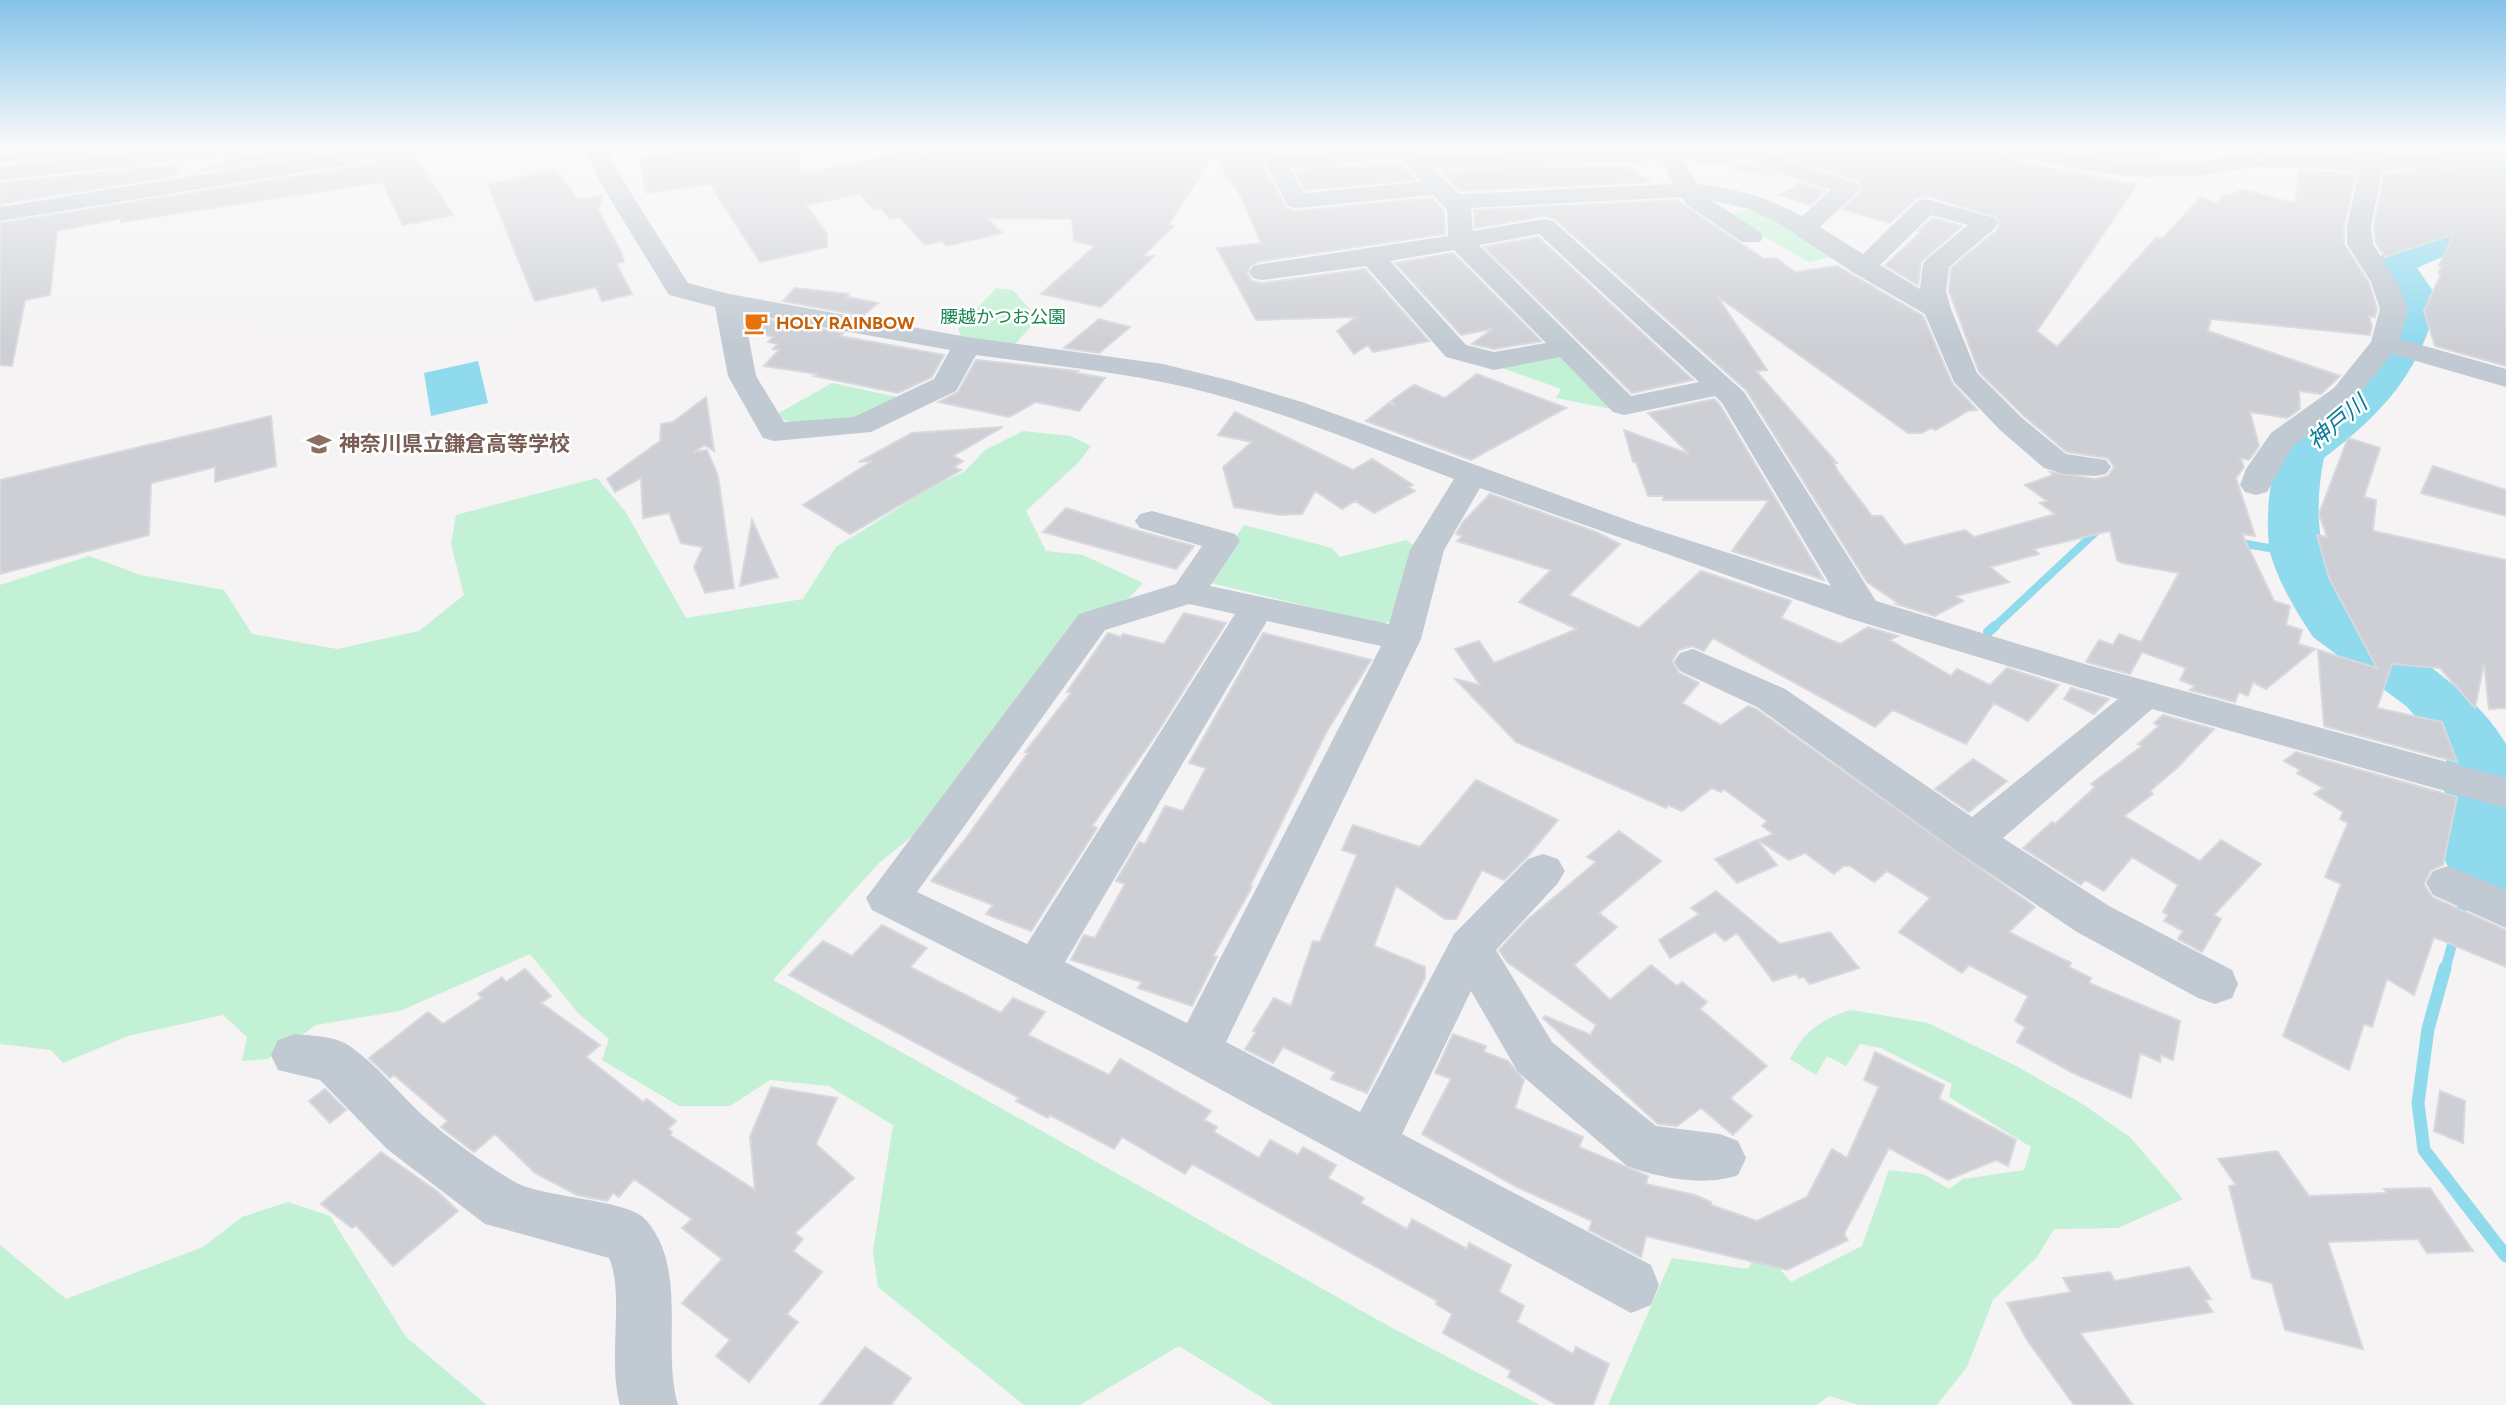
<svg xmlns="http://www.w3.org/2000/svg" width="2506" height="1405" font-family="Figtree,'Noto Sans JP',sans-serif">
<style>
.green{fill:#c3f1d5}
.water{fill:#90daee}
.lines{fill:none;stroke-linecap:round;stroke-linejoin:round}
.stream-far2{stroke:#90daee;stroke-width:8}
.stream-far1{stroke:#90daee;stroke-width:10}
.stream{stroke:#90daee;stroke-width:13}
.river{fill:#90daee;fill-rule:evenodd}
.building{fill:#cdcfd5;stroke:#d7d9de;stroke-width:2}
.minor{fill:#c1cad2;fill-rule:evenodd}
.labels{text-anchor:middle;stroke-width:5;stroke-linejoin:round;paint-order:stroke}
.far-park-label{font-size:18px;fill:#17864f;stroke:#fff}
.far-food-label{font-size:18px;font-weight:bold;fill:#c56008;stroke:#fff;text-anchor:start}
.education-label{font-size:21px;font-weight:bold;fill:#785e54;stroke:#fff;text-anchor:start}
.water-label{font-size:23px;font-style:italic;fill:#0c7c9b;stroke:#fff}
</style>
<rect width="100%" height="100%" fill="#f5f3f3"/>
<path class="green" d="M2062 148H2222L2217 155 2150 161 2092 160 2061 150Z
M1756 208 1837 255 1809 262 1763 236 1733 214Z
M996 288 1013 290 1034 314H1042L1015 344 961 336 958 329Z
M1572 355 1621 411 1556 398 1561 389 1491 364Z
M832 383 902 398 856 422 795 423 779 418V413Z
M1023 431 1071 436 1091 446 1079 462 1026 511 1046 551 1083 555 1143 583 1129 598 1080 618 915 834 879 863 773 980 1394 1329 1540 1405H1274L1179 1346 1080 1405H1024L878 1287 873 1251 893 1125 829 1086 770 1080 730 1106H679L602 1060 609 1039 579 1014 530 954 400 1011 316 1025 268 1059 242 1061 247 1037 223 1015 128 1036 63 1063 51 1050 0 1044V585L89 556 141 575 224 590 252 634 337 649 419 631 464 595 451 544 456 515 597 478 625 511 686 618 803 599 836 547 931 488 965 471 985 450Z
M1244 525 1332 548 1340 557 1406 540 1416 547 1400 619 1381 624 1211 583 1207 577Z
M1851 1010 1928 1023 2018 1067 2084 1105 2130 1137 2183 1199 2118 1228 2054 1229 2037 1257 1993 1300 1967 1367 1937 1405H1859L1829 1396 1816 1405H1608L1672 1258 1748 1269 1760 1246 1791 1282 1862 1246 1889 1170 1923 1174 1949 1189 1963 1179 2024 1170 2031 1147 1949 1097 1952 1084 1881 1048 1860 1044 1846 1066 1827 1056 1816 1075 1790 1059C1803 1032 1823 1018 1851 1010Z
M288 1202 330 1216 406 1337 487 1405H0V1245L66 1299 203 1247 242 1217Z"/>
<path class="water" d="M478 361 488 403 431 416 424 373Z"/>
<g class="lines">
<path class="stream-far2" d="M2235 542 2297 553
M1993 628 2101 527"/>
<path class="stream-far1" d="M1988 632 1995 626
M2445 970 2476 858"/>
<path class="stream" d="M2445 968 2428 1029 2418 1103 2424 1150 2506 1256"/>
<path class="river" d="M2506 151V171L2447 175 2445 205 2461 234 2451 253 2417 268 2438 298C2421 372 2383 413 2324 458 2313 512 2317 565 2352 611 2361 622 2379 631 2391 639 2432 668 2480 699 2506 744V911C2481 903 2454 886 2445 860 2440 846 2446 771 2447 751L2406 706 2313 637C2298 614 2280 585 2272 559 2263 532 2269 466 2285 442 2345 398 2378 372 2398 298L2375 264 2380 256 2422 238 2423 234C2412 211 2401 183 2418 159Z"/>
</g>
<path class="building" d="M70 148H153L0 163V156Z
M305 148H351L187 174 234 158Z
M405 148H410L453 215 403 225 382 182 121 222 122 218 57 231 50 295 25 300 12 366 0 365V223L353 167 400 156Z
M717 148H792L803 173 913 150 917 155 955 148H1372L1275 152 1262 163 1287 209 1296 211 1432 198 1444 211 1445 234 1261 261 1251 265 1247 273 1252 281 1262 283 1365 269 1429 341 1373 352 1368 345 1354 354 1337 331 1356 317 1256 320 1217 248 1261 243 1242 198 1214 156 1168 225 1174 226 1142 257 1154 256 1101 307 1041 294 1095 246 1074 241 1072 219 987 218 1002 233 947 246 942 241 925 245 900 217 890 219 881 208 873 210 860 194 806 205 827 234V247L760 262 710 184 646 193 640 158Z
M1418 148H1583L1423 152Z
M1768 148H1981L2013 160 2137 185 2037 331 2057 347 2156 238H2163L2200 198 2217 203 2223 196 2237 193 2241 189 2295 203 2299 171 2356 173 2344 225V244L2369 283 2377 309 2375 317 2369 316 2372 327 2370 335 2211 319 2208 331 2340 376 2321 394 2299 391 2300 409 2287 418 2250 412 2259 446 2249 460 2240 458 2244 467 2236 478 2255 536 2242 534 2274 601 2290 606 2286 625 2302 630 2298 644 2315 649 2266 689 2253 682 2248 696 2239 692 2235 702 2190 690 2195 686 2180 680 2186 668 2142 652 2130 674 2086 662 2099 640 2113 645 2119 634 2141 642 2179 573 2122 563 2117 560 2110 531 2034 549 2039 554 1990 567 2009 582 1956 596 1963 601 1935 616 1896 604 1898 603 1867 582 1746 390 1555 219 1544 216 1475 228 1474 210 1676 200 1764 259 1776 258 1795 272 1837 266 1923 316 1952 383 1977 410 1968 411 1936 430 1931 428 1922 433H1908L1717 296 1767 370 1756 371 1837 463H1834L1837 470 1872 516H1882L1904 545 1965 530 1974 537 2055 514 2040 503 2047 501 2025 485 2053 475 2050 472 2095 479 2108 476 2114 467 2108 458 2067 452 2024 416 1979 372 1949 291 1951 268 1997 230 2000 224 1997 217 1927 196 1915 199 1890 223 1842 209 1862 190 1858 181 1795 161Z
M2302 148H2459L2461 149 2372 155 2301 152Z
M1400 162 1416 180 1305 190 1294 170Z
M1751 162 1777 175 1778 176 1747 173 1727 166Z
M183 163 175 176 0 204V183Z
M1624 165 1650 182 1460 191 1440 170Z
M2493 166 2506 173V366L2435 346 2424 311 2441 274 2438 273 2442 267 2439 266 2454 234 2385 257 2376 243 2374 226 2384 173Z
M553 169 557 170 578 200 603 195 598 210 621 252 624 262 616 263 632 294 602 301 596 287 535 301 488 185Z
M1801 183 1826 191 1810 205 1780 195Z
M1932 218 1962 226 1921 262 1918 285 1885 265 1921 232 1918 231Z
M1538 237 1693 380 1632 393 1484 247Z
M1453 253 1541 341 1494 349 1472 344 1492 329 1461 335 1395 263Z
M795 288 849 294 847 297 878 303 863 316 783 301Z
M765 319 843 333 840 336 944 355 932 377 898 393 814 376 817 374 764 366 779 350 773 349 778 344 768 342 773 337 750 330Z
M1099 319 1130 327 1099 353 1064 348Z
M976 360 1078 371 1076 373 1105 378 1079 411 1036 402 1009 417 939 402 958 392Z
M1477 374 1566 408 1471 460 1366 421 1389 403 1394 405 1391 401 1414 385 1445 398Z
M706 397 714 451 705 445 693 452 707 450 718 476 734 588 705 593 694 567 703 547 681 543 669 513 643 518 641 478 615 492 607 479 660 441 661 424 673 422Z
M1714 399 1720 405 1824 580 1732 551 1769 500H1663L1664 496H1648L1636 462H1633L1624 430 1689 454 1648 413Z
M1235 412 1353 470 1372 459 1413 485 1409 487 1415 491 1374 513 1355 501 1342 509 1315 491 1302 514 1280 515 1234 507 1223 467 1252 442 1218 435Z
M271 416 276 466 215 482V467L151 483 149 535 0 574V480Z
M1003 427 953 456 963 461 954 467 961 470 850 534 803 505 872 461 859 462 912 433Z
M2348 438 2380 448 2364 497 2376 500 2373 531 2506 560V708L2489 709 2484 663 2475 708 2440 668 2392 664 2377 708 2442 722 2457 762 2324 726 2318 650 2377 668 2329 578 2317 535 2327 537 2319 514Z
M2433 466 2506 490V516L2421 493Z
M1490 494 1596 532 1620 544 1569 595 1639 628 1701 571 1791 601 1781 618 1840 644 1868 627 1898 636 1890 640 1951 676 1957 669 1990 685 2007 668 2059 685 2028 721 1994 703 1966 744 1893 710 1875 727 1713 638 1704 651 1692 646 1679 650 1672 661 1679 673 1699 683 1682 703 1721 725 1748 706 1756 709 2035 907 2009 932 2071 963 2069 967 2091 978 2089 983 2180 1021 2173 1060 2161 1055 2160 1062 2140 1053 2131 1098 2073 1073 2017 1042 2025 1027 2015 1021 2028 996 1969 965 1962 973 1899 932 1930 898 1887 871 1874 882 1850 866H1843L1834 874 1805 853 1789 860 1758 840 1773 834 1762 826 1767 821 1724 789 1721 792 1712 788 1682 811 1668 805 1666 808 1516 742 1455 679 1480 685 1455 649 1479 641 1494 663 1577 629 1519 602 1551 570 1457 541 1462 536 1456 534 1463 522Z
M1066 508 1139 531 1194 546 1176 569 1043 532Z
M752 520 778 577 740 586Z
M1184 613 1226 623 1155 736 1092 826 1097 828 1031 931 986 914 993 905 931 881 963 842 1028 753 1025 752 1071 693 1067 692 1108 633 1121 637 1123 634 1164 644Z
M1263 633 1371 660 1327 731 1250 886 1252 887 1213 956 1217 957 1192 1006 1138 988 1142 982 1071 960 1084 935 1095 938 1125 884 1116 881 1139 842 1145 844 1165 806 1183 811 1206 768 1189 763Z
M2071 688 2109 699 2094 714 2064 699Z
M2163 715 2214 729 2177 768 2150 791 2153 794 2124 816 2200 861 2221 840 2261 864 2214 915 2221 919 2202 952 2178 939 2183 931 2164 921 2168 915 2163 912 2178 885 2132 857 2104 891 2085 880 2081 885 2023 848 2052 822 2055 824 2095 787 2091 784 2142 746 2138 744 2159 726 2154 723Z
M2296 752 2457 797 2443 865 2431 870 2424 884 2432 897 2506 930V967L2434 937 2414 995 2387 979 2372 1027 2364 1024 2349 1070 2283 1036 2341 884 2325 877 2348 823 2340 819 2343 812 2314 794 2323 788 2297 773 2300 770 2284 761Z
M1973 759 2007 781 1969 812 1935 789Z
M1476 780 1558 820 1528 856 1504 880 1482 870 1456 919H1445L1396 886 1374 946 1425 967V978L1367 1093 1331 1079 1335 1072 1283 1047 1273 1063 1245 1049 1256 1032 1253 1031 1274 998 1291 1006 1313 941 1320 942 1357 855 1342 850 1353 825 1420 847Z
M1619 831 1661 861 1599 913 1617 927 1574 965 1610 1000 1651 965 1677 986 1682 982 1707 1002 1700 1009 1767 1066 1730 1098 1752 1116 1733 1135 1701 1108 1677 1126 1658 1124 1543 1018 1545 1016 1591 1035 1596 1025 1507 962 1499 950 1526 921 1596 862 1587 857Z
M1757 840 1777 865 1737 883 1715 859Z
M1716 891 1780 944 1830 932 1859 968 1810 984 1804 977 1799 978 1796 974 1773 981 1737 933 1725 941 1715 932 1670 958 1659 940 1699 914 1691 908Z
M882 925 927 948 910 967 1001 1013 1013 998 1045 1012 1028 1035 1109 1075 1120 1059 1211 1111 1204 1120 1217 1127 1214 1132 1259 1158 1270 1140 1298 1155 1303 1147 1336 1165 1328 1178 1364 1198 1361 1203 1407 1229 1412 1219 1467 1249 1469 1243 1511 1265 1499 1292 1524 1306 1517 1322 1573 1354 1576 1347 1609 1364 1593 1405H1557L1508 1377 1511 1371 1443 1333 1452 1314 1436 1304 1437 1301 1192 1164 1185 1174 1122 1137 1114 1149 1050 1115 1048 1118 1016 1101 1019 1098 789 975 823 941 852 956Z
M525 969 551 996 541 1003 600 1045 586 1057 643 1102 647 1099 676 1121 668 1129 672 1132 670 1135 755 1190 750 1137 771 1087 837 1098 816 1144 854 1178 795 1233 803 1239 793 1251 822 1272 787 1314 798 1322 749 1382 716 1356 730 1340 682 1303 722 1259 682 1228 692 1219 634 1179 619 1197 613 1193 607 1201 577 1195 535 1173 495 1134 474 1152 441 1127 448 1121 394 1075 390 1078 369 1058 428 1012 443 1024 482 998 478 994 502 977 506 982Z
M1453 1034 1486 1046 1484 1052 1508 1061 1524 1080 1515 1108 1583 1137 1579 1147 1648 1176 1646 1184 1695 1195 1711 1202V1205L1757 1221 1807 1197 1832 1149 1847 1158 1879 1087 1864 1080 1875 1052 1944 1085 1939 1099 2016 1140 2008 1166 1996 1160 1948 1180 1889 1148 1844 1234 1848 1240 1787 1270 1646 1236 1641 1257 1589 1230 1592 1221 1517 1187 1422 1134 1451 1079 1435 1073Z
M325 1089 346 1110 330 1123 309 1101Z
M2440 1091 2465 1101 2463 1143 2434 1131Z
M2277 1151 2309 1196 2387 1193 2384 1189 2430 1188 2473 1251 2427 1253 2418 1239 2328 1242 2363 1349 2285 1330 2272 1283 2252 1278 2229 1186 2236 1185 2218 1159Z
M381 1152 438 1192 458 1211 393 1266 356 1225 352 1228 321 1204Z
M2189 1267 2211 1299 2205 1300 2213 1312 2080 1333 2133 1405H2074L2027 1340 2007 1303 2071 1292 2063 1278 2110 1272 2115 1281Z
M865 1347 911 1378 891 1405H820Z"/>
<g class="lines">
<path class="minor" d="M174 148H244L233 155 0 180V166Z
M364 148H402L399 153 353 164 0 221V207Z
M584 148H606L625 184 688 283 729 294 967 337 1163 364 1232 381 1302 402 1638 524 1831 586 1722 403 1715 396 1624 415 1613 412 1560 357 1494 370 1446 357 1366 266 1262 280 1253 278 1249 272 1253 266 1262 264 1448 236 1447 210 1433 195 1296 208 1288 206 1264 162 1275 155 1415 148 1422 155 1654 148H1708L1717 151 1763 148 1794 163 1856 183 1860 188 1856 193 1820 227 1863 254 1917 201 1926 199 1995 218 1998 223 1995 228 1949 267 1946 291 1951 309 1977 373 2022 418 2066 454 2106 460 2111 467 2106 474 2095 476 2064 474 2044 468 2000 430 1954 382 1925 314 1854 273 1780 224 1749 209 1711 200 1760 232 1763 237 1760 242H1742L1687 205 1682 197 1471 208 1473 231 1544 219 1553 221 1744 392 1876 601 2088 665 2506 778V808L2152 709 2003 838 2109 906 2232 970 2238 984 2232 998 2215 1004 2198 998 2077 932 1958 852 1757 707 1680 671 1674 662 1680 653 1693 649 1785 689 1972 817 2118 699 1851 619 1480 488 1444 550 1421 639 1226 1042 1360 1112 1454 934 1528 859 1543 854 1558 859 1565 871 1558 883 1496 950 1552 1042 1656 1126 1720 1134 1738 1141 1746 1158 1738 1175C1706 1187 1659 1178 1627 1166L1518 1072 1471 991 1402 1134 1651 1265 1659 1285 1651 1305 1631 1313 1152 1052 872 910 866 898 1079 614 1176 584 1202 546 1140 528 1135 521 1140 514 1152 511 1235 534 1240 541 1210 586 1389 624 1410 550 1454 479C1374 449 1295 416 1213 394 1136 373 1055 366 976 355L956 391 871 432 774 441 763 438 728 376 715 307 669 295 601 184ZM1401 159 1421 182 1304 193 1290 168ZM1751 159 1778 173 1831 190 1802 216C1770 198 1735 188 1698 184L1683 160 1717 165ZM1661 161 1674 184 1459 194 1434 168ZM1931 215 1968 225 1927 259 1923 264 1920 289 1880 265ZM1539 234 1699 382 1631 396 1479 245ZM1454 250 1546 343 1494 352 1466 345 1390 261ZM744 313 950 350 934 379 854 417 784 422 756 376ZM1189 604 1235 614 1027 944 917 892 1105 630ZM1267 621 1381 646 1187 1023 1065 962Z
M2005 148H2038L2108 160 2146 163 2204 161 2258 152 2372 158 2506 148V162L2382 171 2371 226 2373 244 2397 282 2408 309 2400 339 2506 369V387L2392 354 2354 400 2293 446 2267 492 2256 495 2245 492 2240 485 2246 469 2271 433 2334 388 2371 342 2380 309 2371 282 2347 244V226L2359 171 2258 166 2204 175 2146 177 2108 174 2014 157 2006 155Z
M2448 866 2506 890V928L2433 895 2426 883 2433 871Z
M295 1034C313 1036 337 1036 351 1047 377 1065 398 1092 420 1113 444 1135 487 1166 515 1182 542 1198 629 1199 646 1220 689 1270 661 1347 678 1405H620C607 1359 625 1294 609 1258L485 1224 387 1149 320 1080 278 1070 271 1055 278 1040Z"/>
</g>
<linearGradient id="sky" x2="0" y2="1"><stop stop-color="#85c3ea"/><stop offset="0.43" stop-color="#fafafa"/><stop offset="1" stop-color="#fafafa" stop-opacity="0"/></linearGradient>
<rect width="2506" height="344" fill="url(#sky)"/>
<defs>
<g id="cafe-bare" transform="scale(1.89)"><path d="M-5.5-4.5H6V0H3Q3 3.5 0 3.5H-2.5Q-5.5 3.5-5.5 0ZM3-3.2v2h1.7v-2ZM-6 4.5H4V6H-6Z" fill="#e8710a" stroke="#fff" stroke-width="2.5" paint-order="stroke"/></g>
<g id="school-bare" transform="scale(1.89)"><path d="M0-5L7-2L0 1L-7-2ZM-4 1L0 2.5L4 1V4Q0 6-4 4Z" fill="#8d6e63" stroke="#fff" stroke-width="2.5" paint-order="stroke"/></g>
</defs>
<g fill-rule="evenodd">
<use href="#cafe-bare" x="756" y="323"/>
<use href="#school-bare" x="319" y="444"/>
</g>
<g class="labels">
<g class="far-park-label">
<text x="1003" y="323">腰越かつお公園</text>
</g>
<g class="far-food-label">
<text x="776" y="329">HOLY RAINBOW</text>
</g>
<g class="education-label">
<text x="339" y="451">神奈川県立鎌倉高等学校</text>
</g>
<g class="water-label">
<text transform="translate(2337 422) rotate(-40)" y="8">神戸川</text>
</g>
</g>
</svg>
